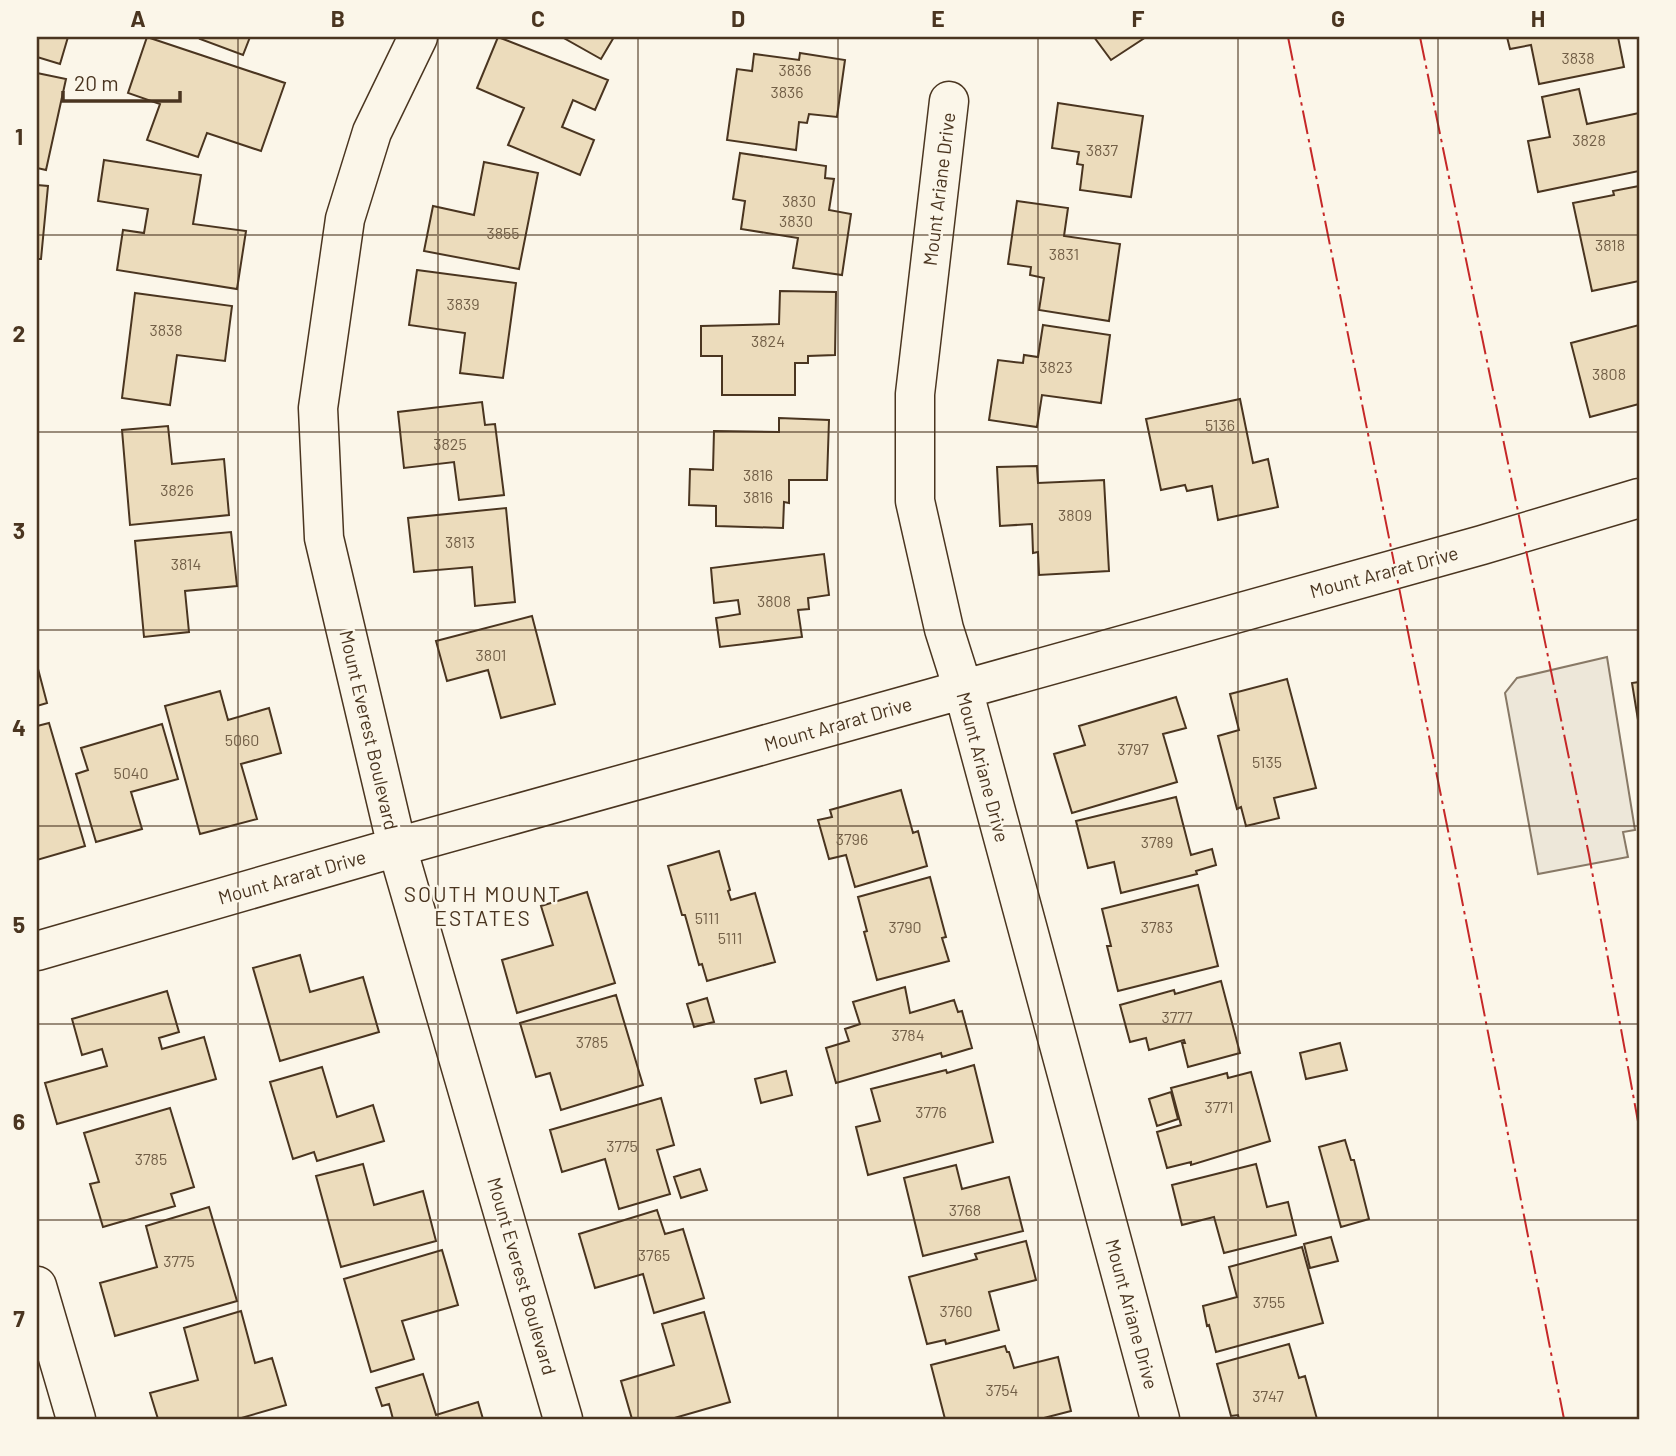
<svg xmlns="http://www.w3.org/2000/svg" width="1676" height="1456" font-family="Barlow,sans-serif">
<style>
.parking{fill:#ede7d9;stroke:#887966;stroke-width:2}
.building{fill:#ecdcbc;stroke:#4a3520;stroke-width:2}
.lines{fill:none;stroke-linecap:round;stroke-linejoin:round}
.minor-casing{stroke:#4a3520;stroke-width:41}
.minor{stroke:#fbf6e9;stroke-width:38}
.power{stroke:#c62828;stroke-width:2;stroke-dasharray:24 5 3.5 5;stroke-linecap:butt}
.grid{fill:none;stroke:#4a3520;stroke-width:2;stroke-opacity:0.55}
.labels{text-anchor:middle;stroke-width:5;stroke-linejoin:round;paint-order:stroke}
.number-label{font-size:16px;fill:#725f47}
.street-label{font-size:19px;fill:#4a3520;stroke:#fbf6e9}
.neighbourhood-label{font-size:21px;letter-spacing:2px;fill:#4a3520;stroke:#fbf6e9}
.neatline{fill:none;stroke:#4a3520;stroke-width:2.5}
.grid-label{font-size:23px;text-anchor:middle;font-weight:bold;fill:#4a3520}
</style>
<rect width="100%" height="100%" fill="#fbf6e9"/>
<path class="parking" d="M1607 657 1635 830 1623 832 1628 857 1538 874 1505 693 1517 678Z"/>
<path class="building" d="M37 37H68L60 64 37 57Z
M147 37 285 83 261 151 207 133 198 157 147 140 160 104 128 93Z
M201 37H250L243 55 200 39Z
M498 37 608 80 595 110 573 100 562 127 594 140 580 175 508 145 524 108 477 88Z
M562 37H614L601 59Z
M1094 37H1146L1111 60Z
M1507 37H1618L1624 67 1539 84 1531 45 1510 49Z
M800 53 845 60 837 117 809 114 807 123 799 122 796 150 727 140 737 69 752 71 754 54 799 60Z
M37 73 66 79 46 170 37 168Z
M1579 89 1587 124 1639 113V171L1538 192 1528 141 1550 137 1542 97Z
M1058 103 1143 116 1131 197 1080 190 1083 165 1077 164 1079 152 1052 148Z
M740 153 826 166 825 178 834 179 829 210 851 214 842 275 793 268 798 238 741 229 745 201 733 199Z
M104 160 201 175 193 224 246 231 237 289 117 270 123 230 144 233 148 209 98 201Z
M484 162 538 173 519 269 424 251 433 206 474 215Z
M37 185 48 186 41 259H37Z
M1639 186V281L1592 291 1573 203 1614 195 1613 191Z
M1017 201 1068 208 1064 236 1120 244 1109 321 1039 310 1044 278 1030 275 1031 267 1008 264Z
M417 270 516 283 503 378 460 373 465 333 409 325Z
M780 291 836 292 835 355 808 356V363H795V395H722V356H701V326L779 324Z
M135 293 232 306 225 361 177 355 170 405 122 398Z
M1043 325 1110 335 1101 403 1042 395 1037 427 989 420 998 360 1023 363 1024 355 1038 357Z
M1639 325V404L1590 417 1571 343Z
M1240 399 1253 463 1268 459 1278 507 1218 520 1212 486 1187 491 1185 485 1161 490 1146 419Z
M482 402 485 425 495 424 504 495 459 500 454 462 404 468 398 412Z
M779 418 829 420 827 480H789V503L784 502 783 528 716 526V506L689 505 690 469 713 470 714 431 779 432Z
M168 426 172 464 224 459 229 515 130 525 122 430Z
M1037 466 1038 483 1104 480 1109 571 1039 575 1038 552 1033 553 1032 524 1000 526 997 467Z
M506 508 515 602 475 606 472 567 414 572 408 518Z
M231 532 237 586 185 591 189 632 144 637 135 541Z
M824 554 829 595 808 598 809 609 798 610 802 637 720 647 716 618 740 614 738 600 714 603 711 568Z
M532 616 555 704 501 718 488 670 447 681 436 641Z
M37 665 47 703 37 706Z
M1287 679 1316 788 1274 798 1279 818 1246 826 1241 807 1237 809 1218 736 1239 730 1230 694Z
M1639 682V726L1632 683Z
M220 691 228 720 269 708 281 753 241 764 257 819 200 834 165 706Z
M1176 697 1186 728 1163 734 1177 782 1072 813 1054 754 1085 745 1079 726Z
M49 723 85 846 37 860V726Z
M162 724 178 779 131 792 142 829 96 842 76 774 88 770 81 748Z
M901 790 913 833 918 831 927 866 855 887 846 855 829 859 818 820 832 817 830 810Z
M1176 797 1191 855 1212 849 1216 865 1196 871 1197 874 1121 893 1114 862 1088 868 1076 821Z
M719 851 730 890 728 891 731 900 755 893 775 962 707 981 702 964 699 965 685 915H682L668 866Z
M930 877 946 937 942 938 949 961 877 980 864 932 867 931 858 897Z
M1198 885 1218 966 1118 991 1107 946H1111L1102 909Z
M587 892 615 983 517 1013 502 960 553 945 541 906Z
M300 955 310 992 363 977 379 1032 280 1061 253 968Z
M1221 981 1240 1053 1188 1067 1182 1043H1185L1184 1040 1149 1050 1146 1038 1130 1042 1120 1005 1174 990 1175 994Z
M905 987 910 1013 954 1000 958 1012 962 1011 972 1048 942 1057 941 1053 836 1083 826 1048 849 1041 845 1029 860 1024 853 1002Z
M167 991 179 1032 159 1038 162 1049 204 1037 216 1079 57 1124 45 1083 107 1066 102 1049 82 1055 72 1019Z
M616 995 643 1085 561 1110 550 1073 536 1077 520 1023Z
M707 998 714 1022 694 1027 687 1004Z
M1340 1043 1347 1070 1306 1079 1300 1053Z
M974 1065 993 1142 868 1175 856 1127 880 1121 871 1089 946 1070 947 1073Z
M322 1067 337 1117 373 1105 384 1141 317 1161 314 1152 293 1159 270 1082Z
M786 1071 792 1095 761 1103 755 1079Z
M1251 1072 1270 1141 1191 1165V1162L1167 1168 1157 1132 1181 1125 1171 1088 1227 1073 1228 1078Z
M1171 1092 1178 1119 1157 1126 1149 1099Z
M661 1098 674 1145 657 1150 670 1194 619 1209 605 1159 562 1172 550 1130Z
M170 1108 194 1187 171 1194 175 1206 103 1227 90 1184 99 1182 84 1133Z
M1345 1140 1351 1160H1354L1369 1219 1341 1227 1319 1147Z
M363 1164 374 1205 423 1191 436 1241 341 1267 316 1176Z
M1256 1164 1267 1207 1288 1202 1296 1235 1224 1253 1214 1217 1182 1225 1172 1185Z
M956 1165 962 1189 1009 1177 1023 1231 923 1256 904 1178Z
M700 1169 707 1190 681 1198 674 1177Z
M209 1207 237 1301 115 1336 100 1283 157 1267 146 1226Z
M657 1210 665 1234 683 1229 704 1298 654 1313 643 1274 595 1288 579 1234Z
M1331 1237 1338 1261 1310 1268 1304 1244Z
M1026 1241 1036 1280 989 1292 999 1330 946 1344 945 1340 927 1344 909 1277 977 1259 975 1254Z
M1302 1247 1323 1323 1216 1352 1209 1325 1207 1326 1203 1306 1237 1297 1229 1267Z
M442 1250 458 1305 402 1321 414 1359 371 1372 344 1279Z
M241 1311 255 1363 272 1358 286 1405 238 1419H158L150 1393 198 1380 184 1328Z
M704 1312 730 1402 671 1419H632L621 1381 674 1365 662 1324Z
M1289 1344 1299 1378 1305 1376 1317 1419H1239L1238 1415 1231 1416 1217 1364Z
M1005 1346 1007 1352H1009L1014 1368 1058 1357 1071 1411 1040 1419H945L931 1365Z
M423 1374 436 1415 478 1402 483 1419H393L389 1404 382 1406 376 1388Z"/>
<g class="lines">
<g class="minor-casing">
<path id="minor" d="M418 37 372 132 345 219 318 408 324 538 397 847 563 1419
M949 101 915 394V501L944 629 963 689 1160 1419
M37 951 397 847 1482 545 1639 498
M37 1286 76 1419"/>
</g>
<use href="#minor" class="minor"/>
<path class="power" d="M1288 37 1458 880 1564 1419
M1420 37 1589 855 1639 1127"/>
</g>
<path class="grid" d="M238 37V1419M438 37V1419M638 37V1419M838 37V1419M1038 37V1419M1238 37V1419M1438 37V1419M37 235H1639M37 432H1639M37 630H1639M37 826H1639M37 1024H1639M37 1220H1639"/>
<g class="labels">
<g class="number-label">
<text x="1578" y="64">3838</text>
<text x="795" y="76">3836</text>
<text x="787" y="98">3836</text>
<text x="1589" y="146">3828</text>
<text x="1102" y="156">3837</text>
<text x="799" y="207">3830</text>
<text x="796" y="227">3830</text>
<text x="503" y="239">3855</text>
<text x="1610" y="251">3818</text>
<text x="1064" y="260">3831</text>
<text x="463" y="310">3839</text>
<text x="166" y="336">3838</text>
<text x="768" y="347">3824</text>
<text x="1056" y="373">3823</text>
<text x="1609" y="380">3808</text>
<text x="1220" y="431">5136</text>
<text x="450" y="450">3825</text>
<text x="758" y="481">3816</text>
<text x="177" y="496">3826</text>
<text x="758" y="503">3816</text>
<text x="1075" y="521">3809</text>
<text x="460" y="548">3813</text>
<text x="186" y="570">3814</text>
<text x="774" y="607">3808</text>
<text x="491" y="661">3801</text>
<text x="242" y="746">5060</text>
<text x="1133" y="755">3797</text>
<text x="1267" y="768">5135</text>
<text x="131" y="779">5040</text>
<text x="852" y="845">3796</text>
<text x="1157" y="848">3789</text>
<text x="707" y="924">5111</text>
<text x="905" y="933">3790</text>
<text x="1157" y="933">3783</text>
<text x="730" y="944">5111</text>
<text x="1177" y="1023">3777</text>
<text x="908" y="1041">3784</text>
<text x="592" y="1048">3785</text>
<text x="1219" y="1113">3771</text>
<text x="931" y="1118">3776</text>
<text x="622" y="1152">3775</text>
<text x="151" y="1165">3785</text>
<text x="965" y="1216">3768</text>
<text x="654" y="1261">3765</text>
<text x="179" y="1267">3775</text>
<text x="1269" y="1308">3755</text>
<text x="956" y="1317">3760</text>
<text x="1002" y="1396">3754</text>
<text x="1268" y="1402">3747</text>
</g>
<g class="street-label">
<text transform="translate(939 189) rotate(-83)" y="7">Mount Ariane Drive</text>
<text transform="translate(1384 572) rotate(-15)" y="7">Mount Ararat Drive</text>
<text transform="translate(838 724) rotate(-16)" y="7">Mount Ararat Drive</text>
<text transform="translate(369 730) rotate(77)" y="7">Mount Everest Boulevard</text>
<text transform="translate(983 767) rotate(75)" y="7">Mount Ariane Drive</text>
<text transform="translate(292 877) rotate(-16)" y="7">Mount Ararat Drive</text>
<text transform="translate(522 1276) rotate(74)" y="7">Mount Everest Boulevard</text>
<text transform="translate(1132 1314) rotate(75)" y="7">Mount Ariane Drive</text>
</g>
<g class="neighbourhood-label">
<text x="483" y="902">SOUTH MOUNT<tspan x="483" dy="24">ESTATES</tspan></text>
</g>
</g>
<rect width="1676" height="1456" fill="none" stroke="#fbf6e9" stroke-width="77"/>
<path d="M63 91v10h117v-10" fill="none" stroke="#4a3520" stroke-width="3.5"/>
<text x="74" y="91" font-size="21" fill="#4a3520" stroke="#fbf6e9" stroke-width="5" paint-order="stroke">20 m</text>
<rect x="38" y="38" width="1600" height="1380" class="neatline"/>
<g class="grid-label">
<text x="138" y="27">A</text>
<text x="338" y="27">B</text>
<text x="538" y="27">C</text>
<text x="738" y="27">D</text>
<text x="938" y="27">E</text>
<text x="1138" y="27">F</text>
<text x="1338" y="27">G</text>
<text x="1538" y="27">H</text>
<text x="19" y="145">1</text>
<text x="19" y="342">2</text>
<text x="19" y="539">3</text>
<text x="19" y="736">4</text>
<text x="19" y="933">5</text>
<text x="19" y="1130">6</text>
<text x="19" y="1327">7</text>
</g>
</svg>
